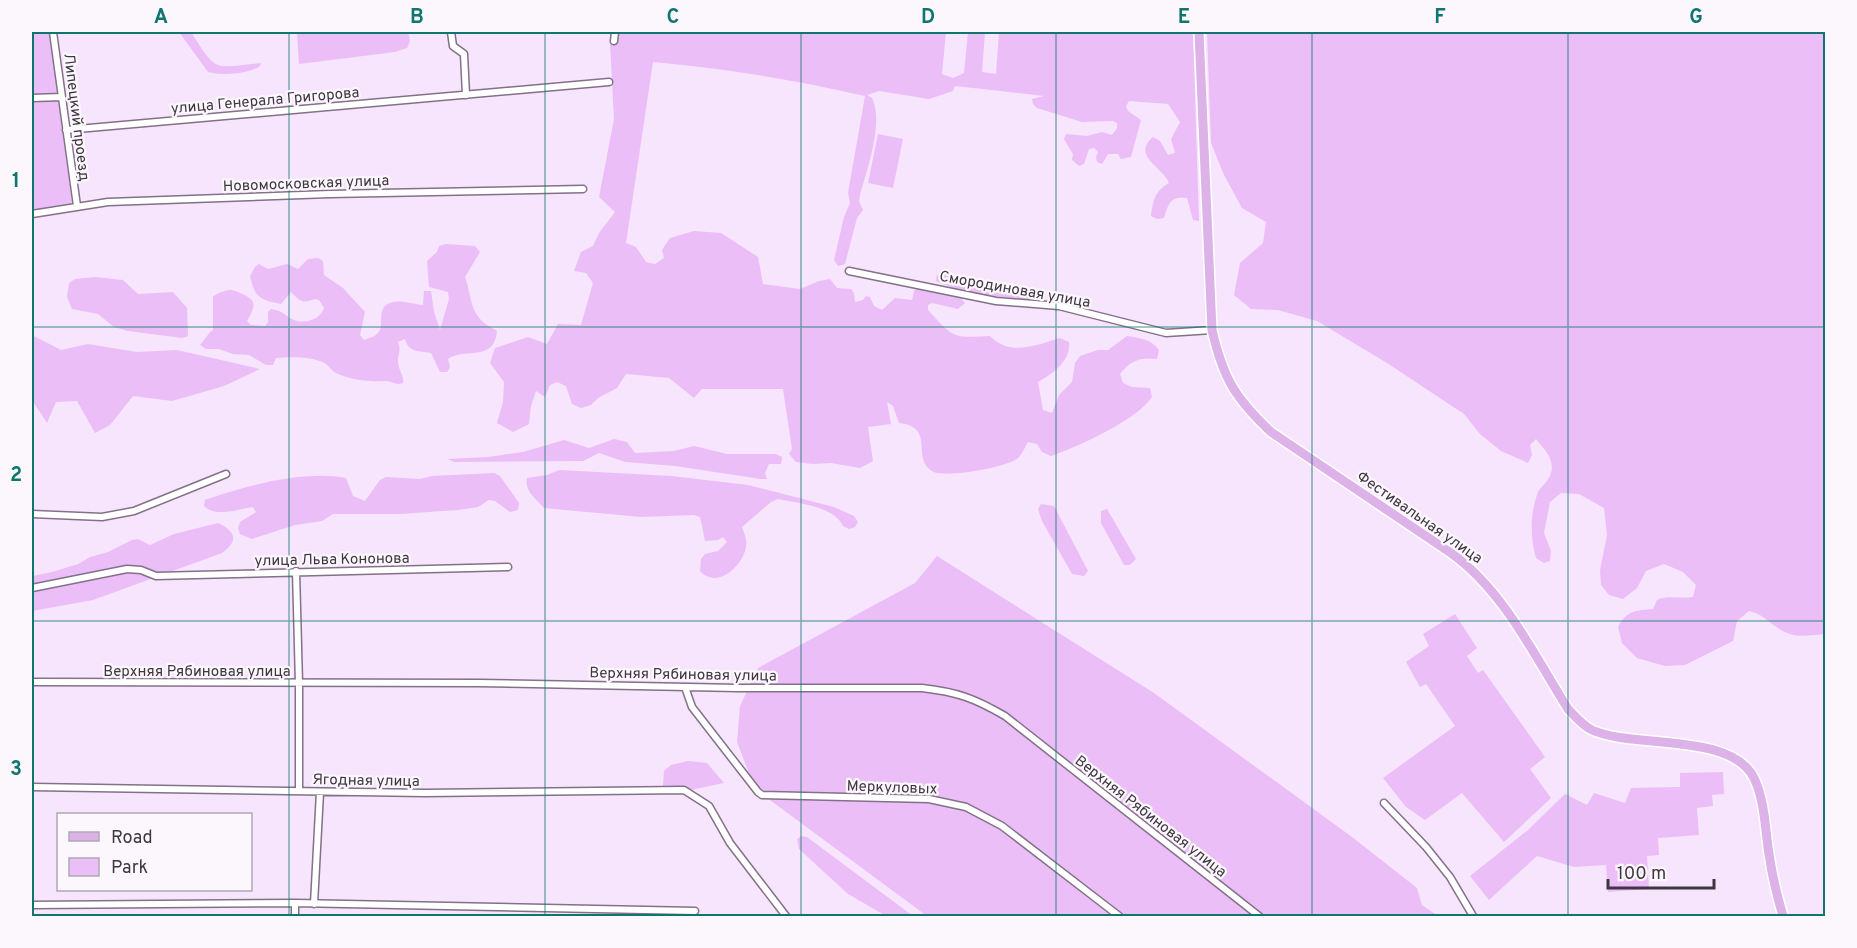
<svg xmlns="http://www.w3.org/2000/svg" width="1857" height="948" font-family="Overpass,sans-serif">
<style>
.green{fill:#ebbef8;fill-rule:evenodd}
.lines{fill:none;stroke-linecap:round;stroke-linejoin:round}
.minor-casing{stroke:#827187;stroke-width:9}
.primary-casing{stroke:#fff;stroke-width:12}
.minor{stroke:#fff;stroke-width:6}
.primary{stroke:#dcb2e8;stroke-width:9}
.grid{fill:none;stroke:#0f766e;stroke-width:1.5;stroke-opacity:0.55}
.labels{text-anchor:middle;stroke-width:4.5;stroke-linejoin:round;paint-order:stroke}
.street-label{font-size:15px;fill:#3e3740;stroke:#fbf7fc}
.neatline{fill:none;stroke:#0f766e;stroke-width:2}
.grid-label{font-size:20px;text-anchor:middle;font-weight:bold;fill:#0f766e}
</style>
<rect width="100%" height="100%" fill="#f7e4fd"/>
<path class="green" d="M32 32H49L72 202 69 207 32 213Z
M179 32H191C217 73 213 68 261 63L260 66C249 74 221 76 208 72Z
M297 32H408L410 41 407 48 395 52 299 64Z
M612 32H946L942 74 953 78 964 73 968 32H1193L1199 221 1193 220 1187 198C1171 195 1168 204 1164 218L1157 219 1151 216C1153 200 1155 191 1169 183 1163 167 1131 156 1153 137L1160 141 1168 155 1175 153 1171 139 1180 122 1168 104 1129 101 1126 106 1128 111 1141 120 1131 157 1121 159 1118 154H1108L1102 164 1097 162 1096 157 1098 152 1094 148 1089 149 1084 164 1079 166 1072 160 1073 154 1064 139 1066 134 1087 136 1102 132 1112 135 1117 128V123L1113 121 1082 122 1037 108 1033 104 1032 99 1044 96 955 86 953 91 929 99 879 91 867 95 872 98C884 122 867 170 860 195L859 201 863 210 857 218 845 264 838 266 834 260 844 217 850 203 848 193 865 96C795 80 724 68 653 62L626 243 636 247 646 262 655 264 664 258 662 250 670 238 694 231 721 233 758 257 763 284 800 289 819 281 830 279 837 288 851 289 854 293 855 302 863 300 866 296 870 297 874 306 882 310 895 298 912 300 914 291 918 288 959 296 965 303 958 309 932 303 928 305V310C954 338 951 338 990 336 1010 357 1036 345 1060 338L1069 342C1071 361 1053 373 1038 382L1043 410 1052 413 1059 395 1072 382 1075 363 1080 356 1098 350H1108L1127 336C1140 338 1151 339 1159 350L1157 359C1140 357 1131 360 1120 374L1123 383 1132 387 1150 388 1152 397C1137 420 1077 447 1051 456L1042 452 1037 444 1028 442C1025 447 1022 454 1018 458 1009 467 943 479 932 471 911 458 936 427 899 423L893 406 887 402 891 424 868 427 873 461 860 468 831 463 813 464 796 462 789 454 792 449 783 389H702L694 398 669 378 626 374 617 388 598 398 591 405 581 408 572 404 566 386 557 382 550 385 545 397 536 391 531 406 529 424 513 432 497 423 503 402 504 382 490 363 495 348 528 337 547 344 558 324 581 325 593 283 586 273 574 271 581 252 593 246 599 233 615 212 599 197 614 119 610 43ZM985 32 999 33 996 74 982 72Z
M1207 32H1825V634C1813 635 1798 638 1787 633 1772 627 1765 614 1749 611L1737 621 1733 641 1685 665 1665 666 1637 658 1622 643 1618 627C1626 611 1636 610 1653 609L1657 600C1668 595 1680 599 1693 597L1696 585 1683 572 1664 564 1646 571 1637 588 1623 599 1609 595 1601 585 1600 570 1607 535 1604 508 1579 494 1561 493 1550 502 1544 533 1551 551 1550 561 1544 563 1536 558C1530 537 1530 513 1538 492 1541 486 1550 480 1551 473 1555 459 1544 449 1536 439L1530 445 1532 455 1528 463 1501 451 1480 434 1464 414 1387 363 1317 321 1278 310 1251 309 1234 295 1240 263 1263 243 1266 222 1242 208 1224 175 1211 143Z
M878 134 903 139 893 188 868 183Z
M446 244 475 246 480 252 465 277C470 290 470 308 480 319 484 324 492 328 497 331 494 363 465 347 448 359L450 367 447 372H440L431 353C419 351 408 352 405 339L398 342C402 351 397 355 398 363 399 371 404 375 403 383 396 386 393 381 386 381 371 382 350 380 336 373 332 371 330 367 326 364 313 356 290 357 276 358L273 365H266L249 355 233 354 219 349H206L200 345C205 340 207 334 213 330V297C217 293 225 290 231 290 237 291 251 297 253 302 255 308 250 316 247 321L251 325 265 326 268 322V312L271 309C285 311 284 316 294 320 305 324 320 320 324 308L319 300 315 299C302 304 300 301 291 292L281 304C260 300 255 298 250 276L255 267 259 264 268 269 287 264 298 269 308 259 318 258 323 261 324 275 343 288 365 312 360 335 364 340C368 338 374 337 377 334 387 326 373 307 393 302 401 300 414 304 423 305L424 291H431L434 312 440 330 449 299 448 292 429 287 427 261 437 252 439 246Z
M941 274 973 282 980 286 1044 299 1045 301C1009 297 970 297 936 281L937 275Z
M96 277 123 280 138 294 173 292 187 308 188 336 182 338 128 331 114 327 98 314 72 309 67 297 69 283 75 279Z
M32 335 61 350 88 344 137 352 177 350 260 369 224 386 172 401 133 396 110 425 95 433 77 401 56 402 47 423 32 400Z
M614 439 627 442 635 453 674 451 694 446 727 454H776L782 457 781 464H769L765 473 767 479H761L675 466 625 462 599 453 583 461 454 462 448 459 488 457 523 452 564 440 589 448Z
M559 470 672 476 748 485 834 507 854 516 858 522 855 527 849 529 843 526C834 506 797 503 778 499L771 502 742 527C745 535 748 542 745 551 740 568 716 589 700 571L701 559 705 554 718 551 727 542 723 537 718 540 705 541 700 517 694 515 641 517 544 508C536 499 524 491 527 478L547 475Z
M494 473 500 476 519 503 518 510 510 512 495 501 489 500 478 507 458 510 400 514H333L322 521 295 525 252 539 240 534 238 528 240 522 256 512 253 507C238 509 216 518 204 506L205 500C245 486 303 470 346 478L353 496 365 501 380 480 386 477 420 479 432 476Z
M1041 504 1054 506 1088 571 1084 576 1072 574 1042 521 1038 509Z
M1107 509 1136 559 1130 565H1124L1101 523V511Z
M218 523C237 532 238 541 222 553L93 600 32 611V576L52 572 78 564 90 557 108 552 132 540 138 539 150 545 174 534Z
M937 556 1154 693 1352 837 1417 888 1422 905 1438 916H927L755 789 737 742 740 706 758 668 915 583Z
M1455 614 1477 648 1467 656 1478 673 1483 670 1545 757 1530 769 1551 798 1504 842 1462 793 1425 820 1406 807 1383 778 1455 726 1426 684 1420 687 1406 662 1429 646 1423 634Z
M688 761 707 763 724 783 686 791 668 792 663 786 664 771 671 765Z
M1723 772 1724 794 1712 795 1713 806 1697 808 1699 835 1658 838 1659 855 1647 856 1649 889 1608 892 1606 865 1574 867 1537 856 1489 900 1470 876 1528 830 1565 794 1587 805 1594 793 1625 803 1631 788 1680 787V773Z
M801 836 807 837 913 916H886L848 894 799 849 797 839Z"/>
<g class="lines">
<g class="minor-casing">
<path id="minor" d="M53 32 77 206
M451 32 453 46 464 54 466 95
M614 41 615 32
M32 98 62 97
M66 130 609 82
M32 214 108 202 330 194 583 189
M849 271 996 301 1059 306 1166 333 1212 330
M32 514 102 517 134 511 226 474
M296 571 299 684V791
M32 588 127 569 141 570 156 576 508 567
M32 682 479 683 738 688H922C957 692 974 698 1005 716L1259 916
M685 687 692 707 758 792 762 795 929 799 966 807 1002 826 1119 916
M32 787 426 793 684 790 709 806 730 843 786 916
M1384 803 1426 847 1450 877 1473 916
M314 904 320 792
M32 905 295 903 695 911
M295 916V903"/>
</g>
<g class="primary-casing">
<path id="primary" d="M1199 32 1212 330C1223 378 1235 398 1271 432L1451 553C1504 591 1534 655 1568 709 1575 716 1582 725 1592 730 1634 749 1731 732 1754 778 1765 801 1765 829 1769 854 1772 875 1777 896 1783 916"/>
</g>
<use href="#minor" class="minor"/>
<use href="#primary" class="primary"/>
</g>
<path class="grid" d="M289 32V916M545 32V916M801 32V916M1056 32V916M1312 32V916M1568 32V916M32 327H1826M32 621H1826"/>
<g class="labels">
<g class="street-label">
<text transform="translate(265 100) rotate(-5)" y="5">улица Генерала Григорова</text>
<text transform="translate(77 117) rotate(83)" y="5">Липецкий проезд</text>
<text transform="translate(306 183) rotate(-2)" y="5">Новомосковская улица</text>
<text transform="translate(1015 289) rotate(10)" y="5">Смородиновая улица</text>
<text transform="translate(1420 517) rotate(35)" y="5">Фестивальная улица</text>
<text transform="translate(332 559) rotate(-1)" y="5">улица Льва Кононова</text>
<text x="197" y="676">Верхняя Рябиновая улица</text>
<text transform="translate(683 674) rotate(1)" y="5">Верхняя Рябиновая улица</text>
<text transform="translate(366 780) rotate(1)" y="5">Ягодная улица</text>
<text transform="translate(892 787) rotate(2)" y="5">Меркуловых</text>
<text transform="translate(1151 816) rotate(38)" y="5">Верхняя Рябиновая улица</text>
</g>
</g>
<rect width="1857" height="948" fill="none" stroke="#fbf7fc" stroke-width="66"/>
<rect x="57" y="813" width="195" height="78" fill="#fbf7fc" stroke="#afaab1" stroke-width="1.5"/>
<rect x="69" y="832" width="30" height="9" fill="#dcb2e8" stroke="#afaab1" stroke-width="1.5"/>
<text x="111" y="843" font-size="18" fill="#3e3740">Road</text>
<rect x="69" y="858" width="30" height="18" fill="#ebbef8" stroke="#afaab1" stroke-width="1.5"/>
<text x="111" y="873" font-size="18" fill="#3e3740">Park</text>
<path d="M1608 879v9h106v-9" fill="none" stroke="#3e3740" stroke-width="3"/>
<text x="1617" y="879" font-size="18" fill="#3e3740" stroke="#fbf7fc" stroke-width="4.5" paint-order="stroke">100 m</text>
<rect x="33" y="33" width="1791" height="882" class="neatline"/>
<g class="grid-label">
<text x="161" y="23">A</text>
<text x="417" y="23">B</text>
<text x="673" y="23">C</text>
<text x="928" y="23">D</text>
<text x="1184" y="23">E</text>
<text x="1440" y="23">F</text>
<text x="1696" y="23">G</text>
<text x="16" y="187">1</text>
<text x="16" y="481">2</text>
<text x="16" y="775">3</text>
</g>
</svg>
